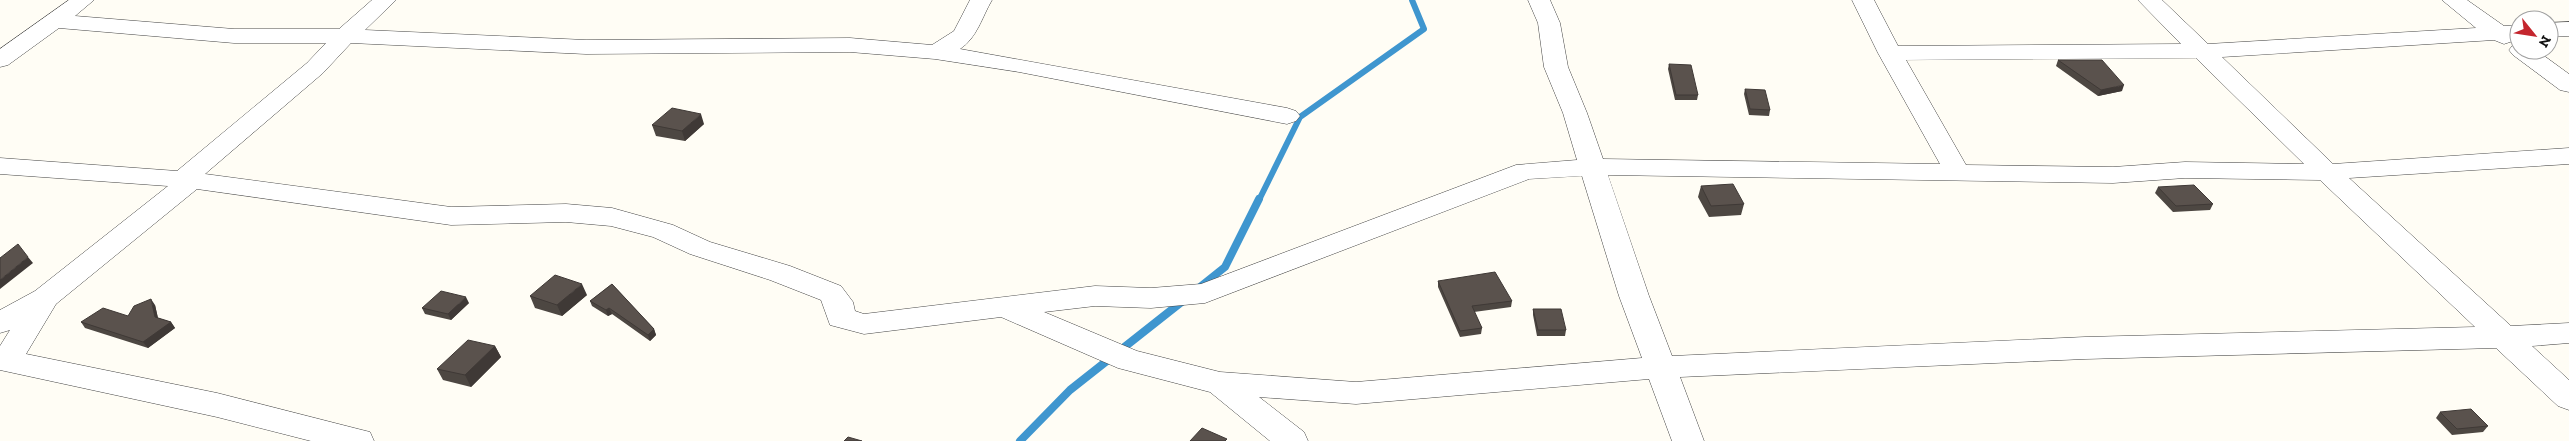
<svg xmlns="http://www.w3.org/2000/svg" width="2569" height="441" font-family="'Zilla Slab',serif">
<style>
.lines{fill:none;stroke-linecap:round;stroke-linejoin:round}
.stream-far1{stroke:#3f96cf;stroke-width:6}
.stream{stroke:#3f96cf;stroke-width:8}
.minor-casing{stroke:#444;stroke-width:1}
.minor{fill:#fff;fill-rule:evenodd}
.wall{fill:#4d4742}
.shaded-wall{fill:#3f3936}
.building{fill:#5a524d;stroke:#3f3936}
</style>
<rect width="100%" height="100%" fill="#fffdf5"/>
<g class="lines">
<path class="stream-far1" d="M1259 200 1300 117 1424 29 1412 0"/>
<path class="stream" d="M1200 287 1225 267 1259 199
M1020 441 1070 390 1184 300"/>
<g class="minor-casing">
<path id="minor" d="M69 0H94L75 16 234 29H339L372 0H396L365 30 586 40 850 38 932 45 954 31 970 0H992C982 17 977 38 960 49L1287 108 1296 111 1300 116 1296 121 1287 124 1019 72 935 59 850 52 586 54 351 43 323 73 205 174 451 207 566 204 612 208 673 225 710 242 790 266 841 286 853 302 855 311 864 314 1095 286 1151 288 1201 284 1516 165 1577 160 1563 113 1544 67 1538 23 1528 0H1550L1560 23 1568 67 1587 113 1603 159 1940 164 1878 53 1852 0H1874L1898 46 2181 44 2138 0H2162L2208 44 2476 28 2442 0H2467L2504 26 2519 25V39L2504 44 2494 40 2222 57 2333 164 2569 148V164L2349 178 2511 326 2569 323V343L2532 346 2569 380V410L2558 406 2496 348 2085 359 1680 377 1704 441H1672L1649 379 1356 404 1259 397 1304 432 1308 441H1270L1210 392 1118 368 1001 317 864 334 830 325 821 300 770 280 690 254 653 237 611 226 566 222 451 225 197 189 56 304 26 354 217 393 358 429 370 432 374 441H311L217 417 0 370V346L10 330 0 333V310L35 291 168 186 0 174V158L177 171 307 63 326 43H234L59 28 8 65 0 67V49ZM2196 58 2304 164 2185 162 2113 167 1966 165 1906 60ZM1608 175 2113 183 2185 178 2320 180 2475 327 2085 337 1672 356 1649 296ZM1582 176 1619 296 1642 358 1356 382 1220 372 1137 351 1044 312 1095 306 1151 308 1205 303 1529 179Z
M2569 22V36L2549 37V23Z
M2519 43V50H2536L2569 74V92L2560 90 2513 55 2509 50 2513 45Z"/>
</g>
<use href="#minor" class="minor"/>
</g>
<path class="wall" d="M2058 60 2122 91 2098 96 2056 66Z
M1669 64 1698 95 1697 100H1675L1668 69Z
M1745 89 1770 110 1769 116 1749 115 1744 94Z
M704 124 685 141 656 136 652 125Z
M1701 186 1744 204 1741 215 1709 217 1698 197Z
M2158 187 2213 204 2210 210 2173 212 2155 193Z
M1438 281 1512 301 1511 307 1474 312 1482 328 1481 334 1460 337 1438 287Z
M612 284 654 329 656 335 650 341 612 314 608 316 592 306 590 301Z
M587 295 562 316 535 308 530 296Z
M469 303 451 320 425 314 422 308Z
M155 305 158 318 171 322 175 328 148 348 85 328 81 322 128 316Z
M1533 309 1566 330 1565 336H1537L1533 315Z
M495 346 501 357 471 387 443 380 437 369Z
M2440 412 2488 426 2483 432 2452 435 2436 418Z"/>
<path class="shaded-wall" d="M2124 85 2122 91 2098 96 2101 90Z
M701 114 704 124 685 141 682 131Z
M28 257 33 263 0 289V280Z
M582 284 587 295 562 316 557 305Z
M466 297 469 303 451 320 448 314Z
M151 299 155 305 159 323 155 317Z
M609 308 612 314 608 316 606 310Z
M171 322 175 328 148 348 143 342Z
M654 329 656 335 650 341 648 335Z
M495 346 501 357 471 387 465 375Z"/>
<path class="building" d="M2058 60H2102L2124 85 2101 90Z
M1669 64 1691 65 1698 95H1676Z
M1745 89 1765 90 1770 110 1750 109Z
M672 108 701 114 682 131 652 125Z
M1733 184 1744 204 1711 206 1701 186Z
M2194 185 2213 204 2176 206 2158 187Z
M18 244 28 257 0 280V258Z
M1495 272 1512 301 1472 306 1482 328 1460 331 1438 281Z
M555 275 582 284 557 305 530 296Z
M612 284 654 329 648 335 609 308 606 310 590 301Z
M441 291 466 297 448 314 422 308Z
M151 299 155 317 171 322 143 342 81 322 103 308 128 316 134 306Z
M1533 309H1561L1566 330H1538Z
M468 340 495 346 465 375 437 369Z
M2471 409 2488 426 2457 429 2440 412Z
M1202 428 1227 439 1225 441H1190Z
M848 437 862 441H844Z"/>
<g transform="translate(2534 35) rotate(120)"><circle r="24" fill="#ffffff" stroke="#a0a0a0"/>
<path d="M0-4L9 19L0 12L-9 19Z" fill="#c4262e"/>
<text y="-8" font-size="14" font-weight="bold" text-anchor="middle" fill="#111111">N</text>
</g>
</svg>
